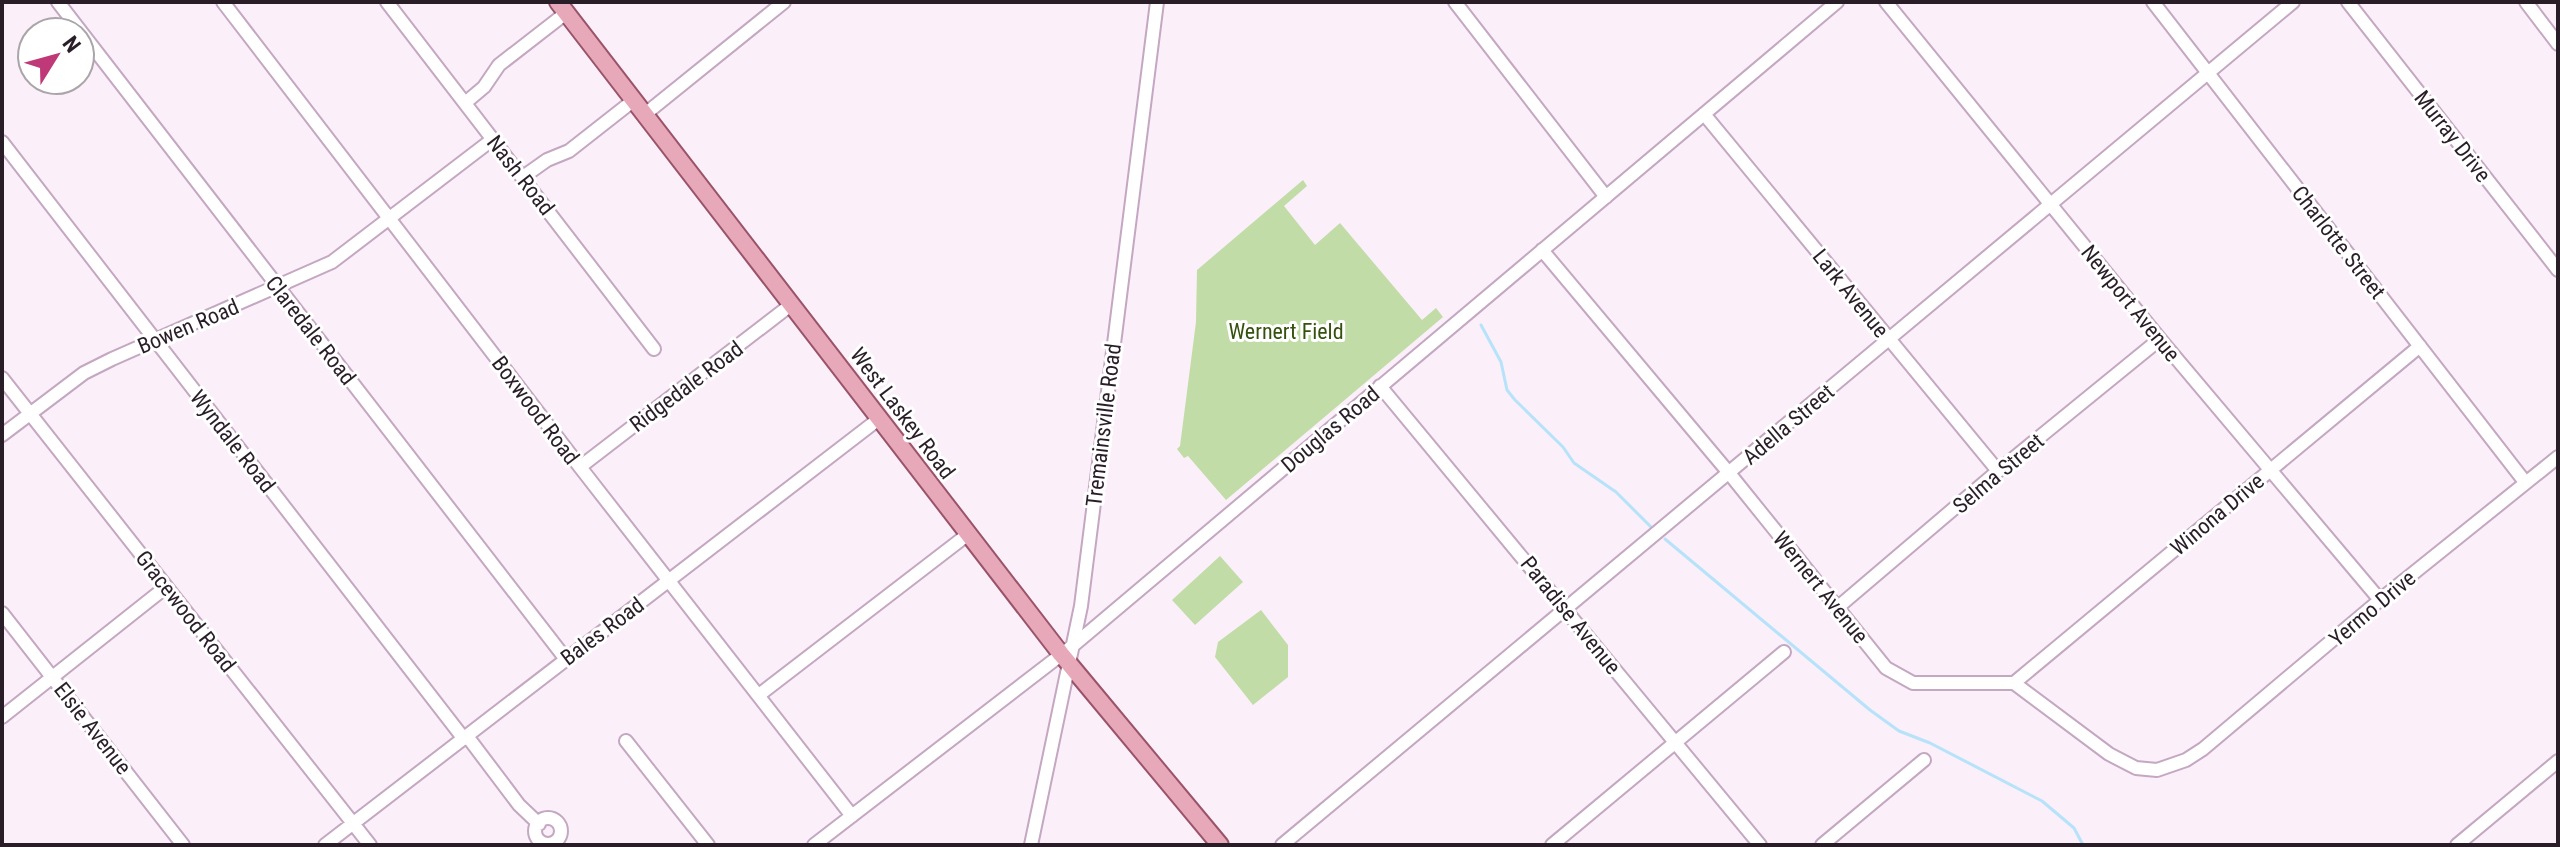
<svg xmlns="http://www.w3.org/2000/svg" width="2560" height="847" font-family="'Roboto Condensed',sans-serif">
<style>
.green{fill:#c1dca7}
.lines{fill:none;stroke-linecap:round;stroke-linejoin:round}
.stream{stroke:#b6e3f9;stroke-width:3}
.minor-casing{stroke:#c4a7c1;stroke-width:16}
.major-casing{stroke:#9a5368;stroke-width:20}
.minor{stroke:#fff;stroke-width:12}
.major{stroke:#e7a9b9;stroke-width:16}
.labels{text-anchor:middle;stroke-width:6;stroke-linejoin:round;paint-order:stroke}
.street-label{font-size:22px;fill:#291e28;stroke:#fff}
.park-label{font-size:22px;fill:#35510d;stroke:#fff}
</style>
<rect width="100%" height="100%" fill="#fbeffa"/>
<path class="green" d="M1303 180 1307 186 1284 206 1315 245 1340 223 1422 320 1436 308 1443 317 1226 500 1188 456 1184 458 1177 449 1180 446 1196 322 1197 270Z
M1220 556 1243 582 1195 625 1172 600Z
M1261 610 1288 645V677L1253 705 1215 657 1218 642Z"/>
<g class="lines">
<path class="stream" d="M1481 325 1501 362 1507 390 1515 400 1563 447 1574 463 1616 492 1652 528
M1665 539 1870 710 1899 731 1930 743 2042 801 2074 828 2083 845"/>
<g class="minor-casing">
<path id="minor" d="M58 2 565 658
M223 2 580 467 852 816
M387 2 654 349
M1455 2 1606 197
M1886 2 2160 339 2380 600
M2153 2 2525 482
M2348 2 2558 270
M2526 2 2558 44
M465 103 484 87 499 65 566 13
M1704 114 1998 471
M644 115 784 2
M2 142 464 739
M523 177 547 160 569 151 634 100
M1542 250 1729 473 1886 668 1913 683H2014L2109 754 2136 768 2157 770 2186 760 2203 749 2380 600 2558 457
M2 378 370 845
M1380 386 1760 845
M2 435 84 373 112 359 332 262 493 139
M580 467 792 304
M1837 608 1998 471 2160 339
M2 613 183 845
M2014 683 2420 346
M759 695 967 535
M2 717 166 587
M467 736 519 805 539 824
M626 741 708 845
M535 831a13 13 0 1 1 26 0a13 13 0 1 1-26 0Z
M325 845 880 418
M814 845 1075 644 1837 2
M1031 845 1081 606 1157 2
M1282 845 2293 2
M1552 845 1784 652
M1822 845 1924 760
M2457 845 2558 761"/>
</g>
<g class="major-casing">
<path id="major" d="M558 2 1061 654 1220 845"/>
</g>
<use href="#minor" class="minor"/>
<use href="#major" class="major"/>
</g>
<g class="labels">
<g class="street-label">
<text transform="translate(2453 136) rotate(52)" y="8">Murray Drive</text>
<text transform="translate(521 175) rotate(52)" y="8">Nash Road</text>
<text transform="translate(2339 242) rotate(52)" y="8">Charlotte Street</text>
<text transform="translate(1851 293) rotate(51)" y="8">Lark Avenue</text>
<text transform="translate(2131 303) rotate(51)" y="8">Newport Avenue</text>
<text transform="translate(188 326) rotate(-23)" y="8">Bowen Road</text>
<text transform="translate(311 330) rotate(52)" y="8">Claredale Road</text>
<text transform="translate(686 386) rotate(-37)" y="8">Ridgedale Road</text>
<text transform="translate(536 410) rotate(53)" y="8">Boxwood Road</text>
<text transform="translate(903 413) rotate(53)" y="8">West Laskey Road</text>
<text transform="translate(1788 424) rotate(-40)" y="8">Adella Street</text>
<text transform="translate(1103 425) rotate(-83)" y="8">Tremainsville Road</text>
<text transform="translate(1330 429) rotate(-40)" y="8">Douglas Road</text>
<text transform="translate(233 441) rotate(52)" y="8">Wyndale Road</text>
<text transform="translate(1998 473) rotate(-40)" y="8">Selma Street</text>
<text transform="translate(2217 514) rotate(-40)" y="8">Winona Drive</text>
<text transform="translate(1821 587) rotate(51)" y="8">Wernert Avenue</text>
<text transform="translate(2372 608) rotate(-40)" y="8">Yermo Drive</text>
<text transform="translate(186 611) rotate(52)" y="8">Gracewood Road</text>
<text transform="translate(1571 615) rotate(51)" y="8">Paradise Avenue</text>
<text transform="translate(602 631) rotate(-37)" y="8">Bales Road</text>
<text transform="translate(93 728) rotate(52)" y="8">Elsie Avenue</text>
</g>
<g class="park-label">
<text x="1286" y="339">Wernert Field</text>
</g>
</g>
<rect width="2560" height="847" fill="none" stroke="#291e28" stroke-width="8"/>
<g transform="translate(56 56) rotate(53)"><circle r="38" fill="#ffffff" stroke="#a9a5a9" stroke-width="2"/>
<path d="M0-6L14 30L0 20L-14 30Z" fill="#bf3877"/>
<text y="-12" font-size="22" font-weight="bold" text-anchor="middle" fill="#291e28">N</text>
</g>
</svg>
